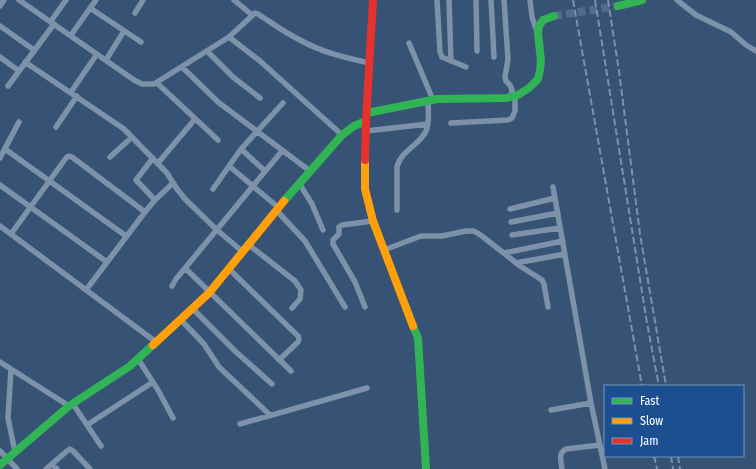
<svg xmlns="http://www.w3.org/2000/svg" width="756" height="469" font-family="'Fira Sans Condensed',sans-serif">
<style>
.lines{fill:none;stroke-linecap:round;stroke-linejoin:round}
.secondary-tunnel{stroke:#546c89;stroke-width:8;stroke-dasharray:8 4;stroke-linecap:butt}
.street{stroke:#7d92a8;stroke-width:5.5}
.fast{stroke:#30b455;stroke-width:8}
.slow{stroke:#ff9f0a;stroke-width:8}
.jam{stroke:#e5322d;stroke-width:8}
.rail{stroke:#7e92a7;stroke-width:2;stroke-dasharray:7 3;stroke-linecap:butt}
</style>
<rect width="100%" height="100%" fill="#365274"/>
<g class="lines">
<path class="secondary-tunnel" d="M554 16 618 6"/>
<path class="street" d="M19 0 134 80 142 84H154L229 37 255 13 258 14C272 23 285 33 300 40 321 52 346 58 370 63
M234 0 252 15
M437 0 440 52 442 57 466 67
M449 0 451 61
M476 0 477 51
M491 0 494 57
M504 0 508 59 505 77 506 81 510 85 512 90 511 97
M530 0 532 17 537 32
M677 0 696 15 731 32 746 45 756 51
M0 6 4 0
M90 8 141 42
M135 13 143 0
M51 21 66 0
M0 26 34 50
M71 35 96 0
M229 37 260 61 342 135
M409 43 433 100
M207 51 233 77 260 98
M0 57 19 71
M106 60 124 31
M25 62 124 129 167 173 177 189 185 199 217 230 243 252
M182 67 218 102 310 171
M157 83 218 140
M8 86 54 24
M71 92 97 54
M451 123 508 120 512 118 515 111V96
M56 127 77 96
M366 131 428 124
M5 149 126 236
M241 149 265 171
M110 157 132 137
M0 158 19 122
M153 158 136 180 155 200
M158 163 195 119
M229 166 279 208
M299 183 312 204 323 230
M0 185 107 262
M553 187 591 403 605 469
M213 189 241 149 283 103
M510 209 555 198
M397 210V167C401 150 419 146 426 131 430 123 428 110 428 100
M277 211 305 241 345 307
M511 222 558 213
M0 226 156 342
M11 234 66 158 69 156 72 157 145 212
M512 235 560 228
M249 245 295 281 301 290 300 299 292 308
M384 250 421 236H442L466 231H474L482 236 520 266 542 280 544 284 548 307
M504 253 563 241
M516 263 565 254
M185 268 291 371
M229 269 298 336 299 339 298 342 279 360
M172 286 176 279 282 151
M86 290 145 212 155 200 173 183
M365 307 355 282 333 244V240L339 234V227L342 225 373 221
M193 309 236 352 272 384
M181 320 204 344 219 367 270 415
M138 359 158 390 173 418
M0 362 69 406
M11 369 8 418 15 452
M73 404 101 446
M551 410 591 403
M240 424 367 388
M87 425 153 382
M0 451 17 469
M52 464 57 469
M46 469 67 451 70 449 73 451 90 469
M562 469C561 461 558 453 566 449L600 445"/>
<path class="fast" d="M618 6 642 0
M367 113 437 99 507 98 518 95 529 88 538 79 540 70 541 61 538 33 539 26 543 20 554 16
M284 201 342 135 354 126 366 121
M413 326 418 338 426 469
M0 465 69 406 130 366 153 345"/>
<path class="slow" d="M365 160V189L373 221 413 326
M153 345 209 293 284 201"/>
<path class="jam" d="M365 160 366 121 373 0"/>
<path class="rail" d="M573 0 642 386
M595 0 647 323 659 386
M608 0 619 71 640 234 666 386
M654 456 657 469
M671 456 673 469
M678 456 680 469"/>
</g>
<rect x="604" y="385" width="140" height="72" fill="#1b4f8f" stroke="#7695bc"/>
<rect x="612" y="398" width="20" height="6" fill="#30b455" stroke="#7695bc"/>
<text x="640" y="405" font-size="12" fill="#ffffff">Fast</text>
<rect x="612" y="418" width="20" height="6" fill="#ff9f0a" stroke="#7695bc"/>
<text x="640" y="425" font-size="12" fill="#ffffff">Slow</text>
<rect x="612" y="438" width="20" height="6" fill="#e5322d" stroke="#7695bc"/>
<text x="640" y="445" font-size="12" fill="#ffffff">Jam</text>
</svg>
